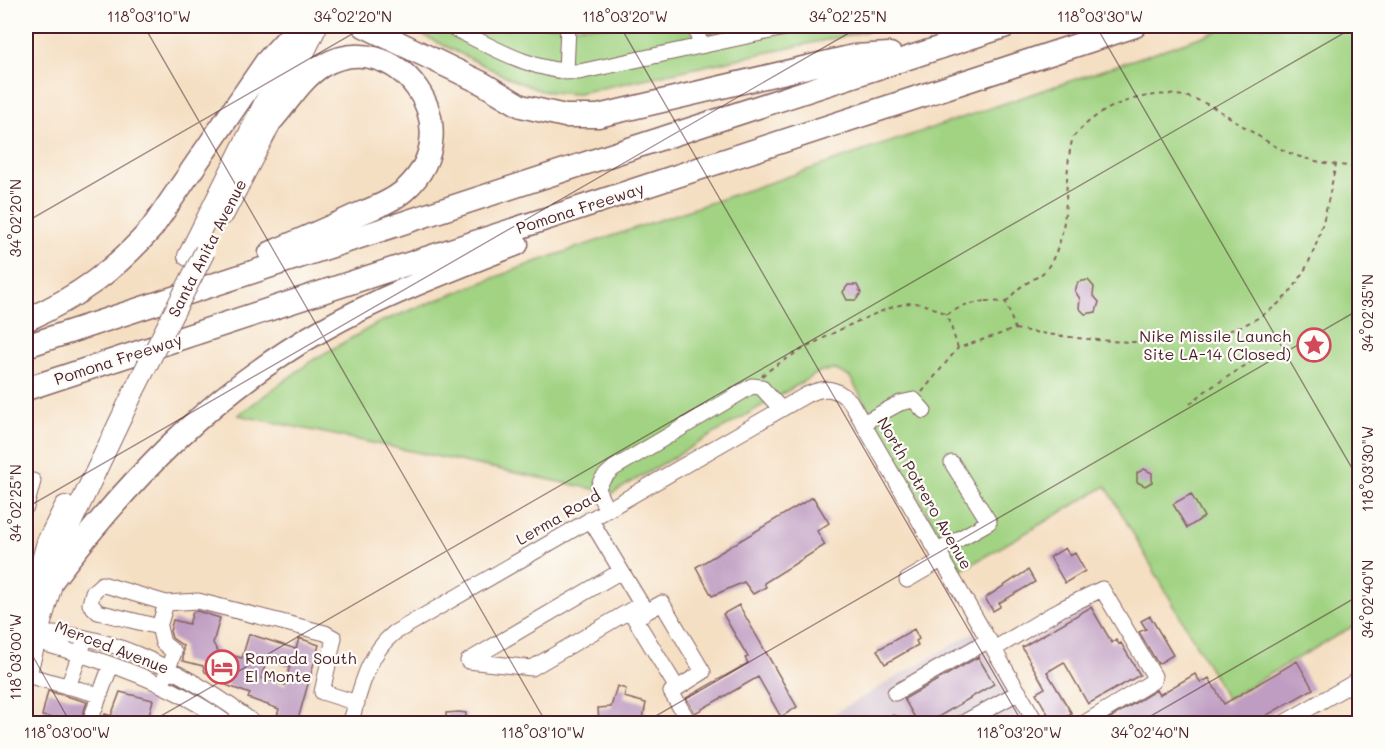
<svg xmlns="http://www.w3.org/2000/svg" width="1385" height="749" font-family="Mali,sans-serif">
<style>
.industrial{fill:#d0bdcc}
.green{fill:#a1d382;stroke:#767956;stroke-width:1.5}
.building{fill:#bf9dc2;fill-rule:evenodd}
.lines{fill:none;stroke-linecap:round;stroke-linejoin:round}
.minor-casing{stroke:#866260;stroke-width:17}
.major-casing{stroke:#866260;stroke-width:22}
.highway-casing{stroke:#866260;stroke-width:25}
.path{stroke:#866260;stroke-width:2;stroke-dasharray:4.5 4.5;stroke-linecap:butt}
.minor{stroke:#fff;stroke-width:15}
.major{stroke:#fff;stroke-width:20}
.highway{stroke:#fff;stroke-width:22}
.major-bridge-casing{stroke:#866260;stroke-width:22;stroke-linecap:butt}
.major-bridge{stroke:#fff;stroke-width:20}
.ticks{fill:none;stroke:#4a1f2b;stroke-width:1.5;stroke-opacity:0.45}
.labels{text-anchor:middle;stroke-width:4.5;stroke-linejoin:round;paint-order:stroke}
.street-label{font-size:16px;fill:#4a1f2b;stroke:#fdfcf7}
.poi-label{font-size:16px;fill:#4a1f2b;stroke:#fdfcf7;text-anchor:end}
.neatline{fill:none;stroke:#4a1f2b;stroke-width:2}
.ticks-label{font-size:15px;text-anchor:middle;fill:#4a1f2b}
</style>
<rect width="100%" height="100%" fill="#fdfcf7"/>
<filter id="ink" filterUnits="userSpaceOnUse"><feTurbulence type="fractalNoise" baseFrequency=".0167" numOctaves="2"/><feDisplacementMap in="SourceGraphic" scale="12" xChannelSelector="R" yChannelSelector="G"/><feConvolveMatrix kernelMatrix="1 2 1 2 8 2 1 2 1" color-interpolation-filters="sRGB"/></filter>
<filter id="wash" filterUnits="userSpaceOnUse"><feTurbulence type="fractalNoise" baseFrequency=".008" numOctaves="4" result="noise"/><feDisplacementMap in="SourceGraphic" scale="24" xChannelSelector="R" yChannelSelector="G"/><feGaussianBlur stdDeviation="1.35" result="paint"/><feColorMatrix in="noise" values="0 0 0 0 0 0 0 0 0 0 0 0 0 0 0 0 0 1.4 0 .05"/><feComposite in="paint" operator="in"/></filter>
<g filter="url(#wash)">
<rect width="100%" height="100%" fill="#f5dfc3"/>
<path class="industrial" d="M974 632 1027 723 816 724Z"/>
<path class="green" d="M405 26H891L574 94 541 91 513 80Z
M1233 26H1359V632L1355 625 1227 699 1106 486 960 571 850 377 836 370 821 371 613 493 238 415 313 360 378 323 535 262Z"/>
<g id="blocks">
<path class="building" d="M1088 280 1094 287 1093 295 1099 302 1096 312 1085 314 1079 308 1080 299 1075 291 1078 282Z
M848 285H857L861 293 856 300H847L843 292Z
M1144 469 1152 473V482L1145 486 1137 482V473Z
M1191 494 1204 517 1187 528 1173 504Z
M813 497 829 523 817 531 825 545 764 583 766 587 753 594 744 582 712 596 696 567Z
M1065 548 1070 556 1075 553 1085 571 1065 583 1050 557Z
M1028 570 1035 582 999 603 1000 607 993 611 985 598Z
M739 605 797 707 781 717 758 677 695 713 686 698 748 663 745 658 748 657 723 614Z
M1091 607 1112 643 1116 640 1119 644 1121 643 1140 675 1088 704 1064 662 1047 672 1072 714 1053 723 1036 693 1045 688 1022 647Z
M197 611 220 618 213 643 218 652 242 658 249 634 296 649 299 638 319 645 297 723H285L276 720 279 709 248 698 250 694 226 685 227 682 205 672 203 666 183 661V646L172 638 170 631 173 620 189 624 193 612ZM267 660 290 666 285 685 261 678Z
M1150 616 1173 655 1158 664 1139 632 1146 629 1141 621Z
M914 629 919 639 916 641 918 645 885 664 877 650Z
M978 657 994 684 928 723H918L904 699Z
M1297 661 1313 689 1253 723H1102L1156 690 1159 695 1195 674 1201 683 1209 678 1224 704Z
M617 686 626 689 624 697 646 703 642 723H599L598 708 611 707Z
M48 691 87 702 80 723 42 716Z
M120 692 153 700 147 722 139 723 124 719 128 723H103L105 714 111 716Z
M459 712 466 713V723H446V713Z"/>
</g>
</g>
<g filter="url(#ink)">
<use href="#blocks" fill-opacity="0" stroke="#866260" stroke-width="1.5"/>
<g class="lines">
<g class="minor-casing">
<path id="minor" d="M449 26C491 46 531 72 579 72L794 26
M696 26 700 46
M566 72 568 26
M863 423 900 403 914 400 924 411
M26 507 33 481
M607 509C594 488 596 483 614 468L752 386 761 387 781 409
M590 519 646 612 662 603 703 672 671 692 690 724
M938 551 989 522 952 463
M621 571 468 661 532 668 641 604
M907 580 943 559
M166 603 159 627 98 612 90 604 93 592 102 584 166 603 198 601 325 633 334 638 322 692 357 703
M646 612 635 619 677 688
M159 627 163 643 174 652 165 677
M37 635C104 626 203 683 255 724
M37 635 49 645C112 663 175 685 228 724
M994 649 1061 609 1102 589 1154 676 1153 681 1083 724
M26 675 100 695
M68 687 83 645
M895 693 989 640
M893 723V724
M89 724 111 665
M350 724C361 690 366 656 394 633L806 395C825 386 835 387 850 401L1037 724
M961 724 1019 692
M1282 724 1360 679"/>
</g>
<g class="major-casing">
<path id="major" d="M224 214 273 119 317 26
M188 256 300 31
M26 618 47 542 65 506
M26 675 67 532 134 391"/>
</g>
<g class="highway-casing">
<path id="highway" d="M364 26 482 83 521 106 565 116H598L854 56 890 54
M270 253C298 241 326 229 354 216 371 209 392 202 406 189 473 127 396 23 322 66 301 79 289 101 273 119
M26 320C78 297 114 271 152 228L266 62 299 26
M26 346 1006 26
M26 389 1135 26
M51 582C126 483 212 392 322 330 384 295 451 270 517 244"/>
</g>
<path class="path" d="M986 301 1006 302 1015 329 958 348 947 314 965 305Z
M1006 302C1011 297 1016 290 1022 286 1032 279 1041 277 1048 267 1074 228 1061 180 1073 137 1089 119 1107 107 1130 100 1200 80 1222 118 1279 148 1303 161 1333 165 1360 167
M1015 329C1103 343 1251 366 1303 273 1322 240 1328 200 1336 164
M762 376C780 358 888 302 912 303 924 303 936 309 947 314
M922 392 958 348
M1190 404 1204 392 1271 349"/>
<use href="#minor" class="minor"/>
<use href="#major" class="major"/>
<use href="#highway" class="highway"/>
<g class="major-bridge-casing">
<path id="major-bridge" d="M134 391 205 251"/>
</g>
<use href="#major-bridge" class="major-bridge"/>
</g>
</g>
<path class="ticks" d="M144 26 547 724M620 26 1023 724M1096 26 1360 482M26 222 366 26M26 508 861 26M26 644 71 724M147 724 1356 26M642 724 1360 309M1137 724 1360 595"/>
<defs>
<g id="sight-ring" transform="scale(1.725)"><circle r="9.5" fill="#fdfcf7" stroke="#d1495b" stroke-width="1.5"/><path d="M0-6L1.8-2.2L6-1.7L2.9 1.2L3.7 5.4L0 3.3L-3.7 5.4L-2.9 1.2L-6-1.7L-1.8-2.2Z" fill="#d1495b"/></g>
<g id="hotel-ring" transform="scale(1.725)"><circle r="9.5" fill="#fdfcf7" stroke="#d1495b" stroke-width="1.5"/><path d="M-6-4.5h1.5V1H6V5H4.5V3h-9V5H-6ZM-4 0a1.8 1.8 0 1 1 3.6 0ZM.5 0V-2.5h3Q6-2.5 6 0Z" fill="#d1495b"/></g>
</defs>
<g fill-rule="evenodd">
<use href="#sight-ring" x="1314" y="345"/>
<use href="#hotel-ring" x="222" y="667"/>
</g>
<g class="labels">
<g class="street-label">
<text transform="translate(580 208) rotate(-18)" y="6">Pomona Freeway</text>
<text transform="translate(207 248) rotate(-63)" y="6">Santa Anita Avenue</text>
<text transform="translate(118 359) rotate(-18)" y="6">Pomona Freeway</text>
<text transform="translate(925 493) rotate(60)" y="6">North Potrero Avenue</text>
<text transform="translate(558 517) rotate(-30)" y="6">Lerma Road</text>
<text transform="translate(112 647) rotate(21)" y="6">Merced Avenue</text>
</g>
<g class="poi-label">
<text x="1291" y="342">Nike Missile Launch<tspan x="1291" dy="18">Site LA-14 (Closed)</tspan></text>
<text x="245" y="664" text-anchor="start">Ramada South<tspan x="245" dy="18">El Monte</tspan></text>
</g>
</g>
<rect width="1385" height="749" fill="none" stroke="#fdfcf7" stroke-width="66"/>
<rect x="33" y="33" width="1319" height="683" class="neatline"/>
<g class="ticks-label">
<text x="149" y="22">118°03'10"W</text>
<text x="353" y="22">34°02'20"N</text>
<text x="625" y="22">118°03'20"W</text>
<text x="848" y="22">34°02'25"N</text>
<text x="1100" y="22">118°03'30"W</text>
<text transform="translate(16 218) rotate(-90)" y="5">34°02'20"N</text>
<text transform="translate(1368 313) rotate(-90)" y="5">34°02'35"N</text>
<text transform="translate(1368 469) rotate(-90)" y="5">118°03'30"W</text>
<text transform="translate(16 503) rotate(-90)" y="5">34°02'25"N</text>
<text transform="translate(1368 599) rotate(-90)" y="5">34°02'40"N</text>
<text transform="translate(16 657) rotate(-90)" y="5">118°03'00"W</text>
<text x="67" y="738">118°03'00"W</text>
<text x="543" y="738">118°03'10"W</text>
<text x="1019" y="738">118°03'20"W</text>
<text x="1150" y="738">34°02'40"N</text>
</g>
</svg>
